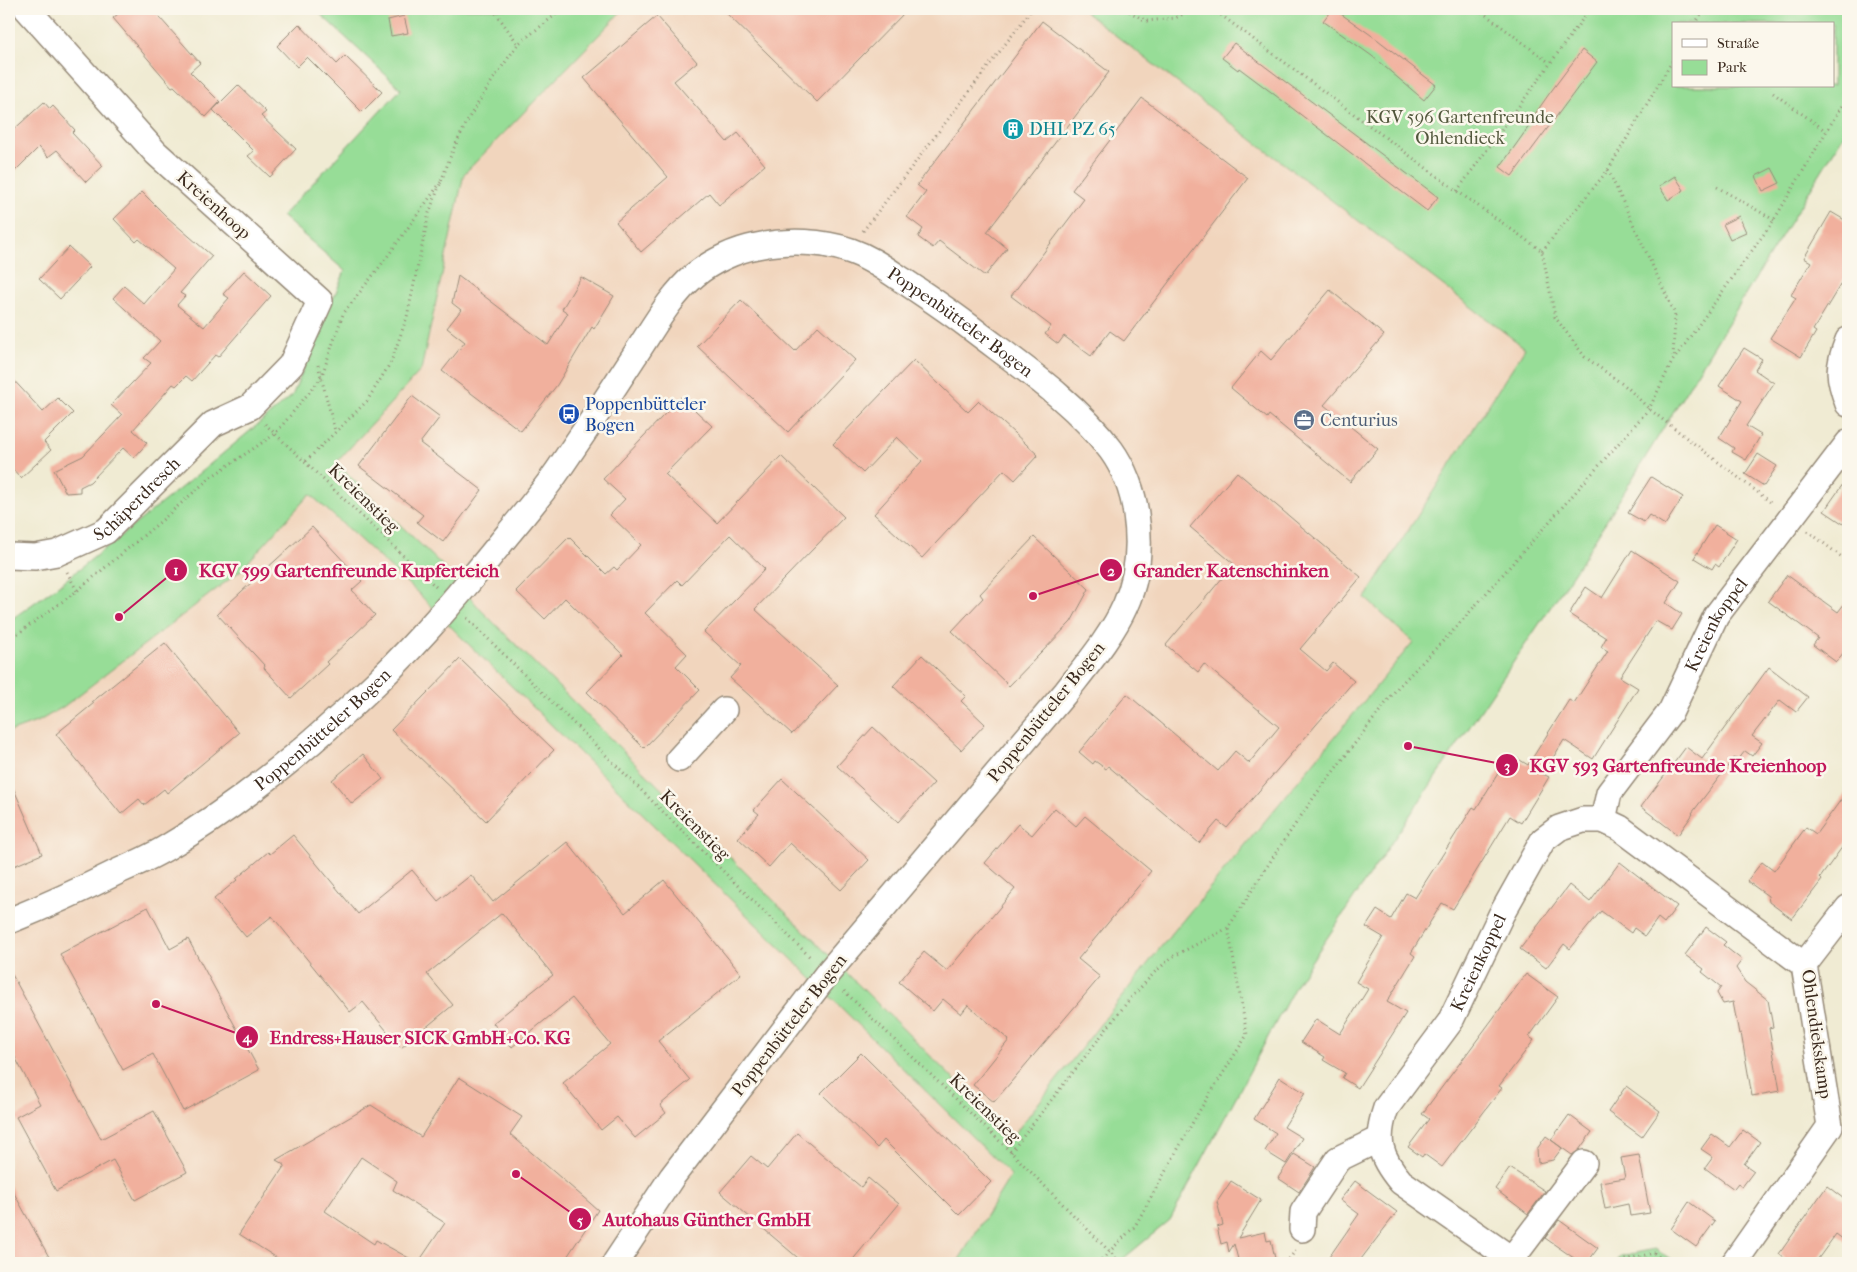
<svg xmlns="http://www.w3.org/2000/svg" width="1857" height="1272" font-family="'IM FELL French Canon',serif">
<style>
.built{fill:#f1d5bd}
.green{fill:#97dd97;stroke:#69845a;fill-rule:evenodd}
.building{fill:#f1b09d;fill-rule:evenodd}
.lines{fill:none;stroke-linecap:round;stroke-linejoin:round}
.minor-casing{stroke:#968a78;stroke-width:28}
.path{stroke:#968a78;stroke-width:3;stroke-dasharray:1 4;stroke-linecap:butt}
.minor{stroke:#fff;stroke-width:25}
.labels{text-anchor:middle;stroke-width:5;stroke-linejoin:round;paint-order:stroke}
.park-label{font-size:18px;fill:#52573c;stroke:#fbf7ec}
.culture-label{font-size:18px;fill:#0d838f;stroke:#fbf7ec;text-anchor:start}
.street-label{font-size:18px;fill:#3b2a1e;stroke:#fbf7ec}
.transit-label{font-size:18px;fill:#164399;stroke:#fbf7ec;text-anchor:start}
.service-label{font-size:18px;fill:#4e5e75;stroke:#fbf7ec;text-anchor:start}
.leader{fill:none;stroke:#c2185b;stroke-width:2}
.callout-dot{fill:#c2185b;stroke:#fbf7ec;stroke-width:2}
.mark-label{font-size:15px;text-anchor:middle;font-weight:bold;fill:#fff}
.callout-label{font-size:19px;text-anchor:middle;font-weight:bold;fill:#c2185b;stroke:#fbf7ec;stroke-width:5;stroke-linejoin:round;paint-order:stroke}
</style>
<rect width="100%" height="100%" fill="#fbf7ec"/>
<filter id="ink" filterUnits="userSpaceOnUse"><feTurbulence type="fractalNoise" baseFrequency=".02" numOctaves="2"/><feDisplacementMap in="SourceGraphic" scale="10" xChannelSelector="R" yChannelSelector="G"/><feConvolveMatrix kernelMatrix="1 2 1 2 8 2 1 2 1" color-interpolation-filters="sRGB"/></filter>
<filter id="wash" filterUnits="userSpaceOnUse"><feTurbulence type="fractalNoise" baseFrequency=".0096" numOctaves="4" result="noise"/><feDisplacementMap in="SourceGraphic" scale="20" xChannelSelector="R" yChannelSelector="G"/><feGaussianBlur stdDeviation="1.12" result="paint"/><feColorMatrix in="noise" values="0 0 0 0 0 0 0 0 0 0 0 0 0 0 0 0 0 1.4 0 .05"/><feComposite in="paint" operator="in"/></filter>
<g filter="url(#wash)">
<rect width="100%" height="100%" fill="#f0ebd3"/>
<path class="built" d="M624 9H1081L1525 348 1365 598 1413 642 1160 948 1012 1137 481 610 444 567 336 463 421 370 464 174Z
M309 494 418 593 458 634 801 968 1011 1176 957 1263H9V732L39 721 240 571Z"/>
<path class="green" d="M315 9H624L464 174 421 370 336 463 444 567 481 610 1012 1137 1160 948 1413 642 1365 598 1525 348 1081 9H1848V128L1581 562 1298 981 1170 1220 1118 1263H957L1011 1175 801 968 458 634 418 593 310 494 240 571 63 707 39 721 9 732V621L63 582 203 470 292 396 345 271 282 216 401 89ZM1673 24H1833V86H1673Z
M1655 1249 1676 1263H1616L1621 1256Z"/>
<g id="blocks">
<path class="building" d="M124 9H152L200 63 190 72 220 102 206 117 174 86 172 87 113 18Z
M722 9H908L817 102Z
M1332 9H1334L1378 40 1436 85 1424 100 1372 56 1323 21Z
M404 16 408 33 391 36 388 20Z
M657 16 697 62 674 81 727 142 738 133 765 165 719 205 709 193 641 252 616 222 668 177 584 78Z
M1042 21 1109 72 987 232 1007 248 985 276 939 241 933 248 918 237 923 229 907 217 926 192 917 185Z
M299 24 337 64 345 56 382 92 362 112 307 57 297 67 277 46Z
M1234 43 1438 197 1427 211 1271 92 1239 68 1238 70 1222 58Z
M1582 50 1597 62 1512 176 1500 167 1537 115 1535 114 1549 94Z
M238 85 266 112 261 116 296 149 270 177 248 156 254 151 213 110Z
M1142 98 1248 178 1124 341 1110 331 1091 356 1064 336 1058 344 1045 334 1051 326 1011 296 1084 199 1072 190Z
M44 102 50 109 53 106 75 130 72 133 103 166 86 182 57 150 48 157 39 147 9 177V134Z
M1772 168 1780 183 1763 191 1756 176Z
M1675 176 1684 190 1668 200 1659 186Z
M142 192 167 217 212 256 180 293 185 296 177 305 204 327 229 298 223 294 244 271 271 296 218 357 215 355 192 381 186 376 176 386 173 384 133 430 147 443 134 458 123 448 90 482 80 487V492L66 493 54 470 83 456 122 415 111 405 151 363 144 358 160 341 113 298 124 286 144 304 174 269 139 239 136 242 114 219Z
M1831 212 1848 222V272L1813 330 1816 332 1801 357 1770 338 1796 298 1791 295 1811 262 1804 258Z
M1739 216 1746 232 1730 239 1723 224Z
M69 247 90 267 60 299 39 279Z
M458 276 548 345 568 313 562 309 581 277 614 296 594 329 592 327 557 385 521 431 442 371 465 342 447 328 461 310 452 303Z
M1330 290 1384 335 1324 405 1378 449 1350 482 1269 415 1267 418 1231 388 1261 351 1271 360Z
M741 300 795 351 818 326 855 360 788 432 697 346Z
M1744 348 1762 359 1755 370 1774 383 1746 426 1761 435 1746 460 1732 452 1734 448 1719 438 1742 401 1719 386Z
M914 360 968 412 979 401 1038 455 1015 480 1004 470 922 558 874 514 922 461 897 437 863 473 833 444Z
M9 375 43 412 58 398 73 413 44 442 51 450 21 478 9 465Z
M412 396 440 417 420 443 482 490 443 542 417 522 423 515 359 466Z
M681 397 712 426 665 474 717 523 781 456 844 517 755 609 838 685 792 734 730 678 741 666 704 632 765 569 730 535 682 585 677 580 645 613 687 654 676 666 700 690 644 748 587 692 623 655 565 598 545 619 516 591 569 537 606 574 614 567 617 570 641 545 610 515 625 499 603 479Z
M1758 454 1777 466 1764 486 1745 474Z
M1237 472 1361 577 1300 649 1326 671 1333 663 1354 681 1227 828 1218 821 1199 843 1108 766 1106 769 1095 761 1093 764 1079 752 1127 694 1218 771 1235 751 1249 763 1279 727 1204 664 1198 672 1166 645 1234 564 1190 527Z
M1651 477 1683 497 1665 525 1649 515 1644 522 1628 513Z
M1848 477V527L1824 511Z
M1715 525 1737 539 1719 567 1715 564 1712 569 1694 558Z
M312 527 362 581 352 590 375 615 326 662 328 664 291 698 264 668 265 666 217 614Z
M1034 537 1089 589 1071 622 1009 686 952 631 983 598 980 594Z
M1632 550 1680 581 1666 603 1682 614 1672 630 1656 621 1620 677 1638 688 1593 759 1564 740 1543 774 1549 777 1521 823 1510 816 1453 909 1442 903 1411 953 1415 956 1387 1002 1406 1013 1358 1088 1342 1078 1345 1073 1323 1060 1325 1057 1301 1042 1316 1019 1340 1034 1368 989 1356 982 1383 937 1366 927 1377 910 1391 919 1406 893 1415 898 1473 807 1476 809 1510 754 1528 765 1569 700 1574 703 1608 651 1601 647 1606 638 1569 614 1586 587 1602 598Z
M1787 575 1838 612 1848 599V647L1836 662 1813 645 1818 638 1768 601Z
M165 643 239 733 167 793 164 789 144 805 139 799 121 814 56 734 94 703 92 702Z
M922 655 966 696 961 701 985 724 961 750 893 686Z
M460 659 554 750 486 821 391 730Z
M1769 667 1808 697 1796 712 1780 700 1752 736 1762 743 1752 756 1745 751 1738 760 1734 758 1692 813 1693 814 1678 835 1641 807 1686 747 1702 759Z
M873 727 934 783 898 822 837 766Z
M363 754 383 779 352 804 332 780Z
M9 778 42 854 9 868Z
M782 779 869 860 841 890 790 843 769 867 738 838 759 814 754 810Z
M1848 790V839L1820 878 1822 880 1792 919 1769 902 1768 896 1747 881 1762 862 1774 871 1806 827 1816 834Z
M1055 808 1076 826 1085 816 1151 871 1078 959 1100 977 994 1102 973 1085 1009 1040 968 1005 961 1014 943 999 933 1011 899 982 924 952 947 971 1015 889 985 863 1018 824 1032 835Z
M293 835 358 914 412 870 438 901 471 875 493 902 567 842 625 913 664 880 741 974 658 1041 690 1080 660 1105 666 1113 635 1138 617 1117 601 1130 563 1083 610 1044 572 998 512 1047 493 1023 553 975 502 913 427 974 453 1005 401 1048 363 1002 350 1012 272 916 246 937 214 899 237 880 236 879 268 852 270 854Z
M1620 862 1677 906 1664 923 1658 918 1645 936 1634 928 1631 933 1601 911 1570 949 1564 944 1546 968 1520 949 1569 885 1590 902Z
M148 907 170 949 188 939 259 1070 183 1111 153 1054 123 1070 60 954Z
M1706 927 1726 942 1723 945 1742 960 1736 968 1745 982 1768 1000 1773 1027 1769 1028 1780 1091 1752 1096 1741 1033 1739 1034 1733 1002 1723 1004 1717 993 1721 987 1702 972 1704 969 1685 955Z
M9 969 101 1139 154 1111 187 1172 135 1200 113 1160 56 1191 16 1117 40 1104 9 1046Z
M1526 974 1558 997 1529 1037 1534 1040 1499 1086 1502 1088 1442 1167 1424 1154 1422 1157 1408 1147 1429 1119 1422 1114Z
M861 1053 991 1182 959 1215 884 1140 877 1148 821 1093Z
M459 1077 522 1117 510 1134 598 1210 563 1263H285L239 1234 285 1165 276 1160 371 1105 421 1137ZM361 1157 397 1181 393 1190 445 1223 418 1263 376 1240 374 1244 325 1211Z
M1280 1077 1305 1093 1284 1127 1302 1138 1286 1164 1265 1151 1276 1133 1254 1119Z
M1626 1086 1660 1111 1642 1137 1608 1112Z
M1569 1115 1592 1132 1579 1150 1572 1155 1551 1140Z
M1743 1130 1760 1142 1744 1164 1754 1171 1742 1187 1738 1184 1734 1189 1705 1168 1713 1157 1701 1149 1712 1134 1730 1147Z
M797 1133 861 1187 868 1178 899 1204 850 1263H804L720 1192 751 1156 767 1169Z
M1546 1136 1562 1148 1553 1160 1538 1163 1537 1149Z
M1294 1154 1315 1167 1299 1192 1278 1178Z
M1639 1155 1650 1213 1630 1216 1628 1204 1605 1209 1600 1182 1625 1178 1621 1158Z
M1510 1168 1545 1191 1528 1214 1495 1189Z
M1231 1181 1261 1200 1238 1238 1265 1232 1267 1241 1271 1240 1276 1263H1239L1234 1244 1229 1252 1227 1242 1221 1244 1217 1227 1223 1225 1217 1202Z
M1355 1181 1397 1212 1358 1263H1325L1359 1214 1340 1200Z
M9 1184 49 1257 38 1263H9Z
M1827 1186 1848 1202V1243L1836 1234 1815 1263H1790L1779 1254Z
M1689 1202 1715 1221 1696 1247 1671 1229Z
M1559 1220 1598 1248 1587 1263H1581L1545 1238Z"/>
</g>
</g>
<g filter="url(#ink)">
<use href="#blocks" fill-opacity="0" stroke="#968a78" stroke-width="1"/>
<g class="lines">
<g class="minor-casing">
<g id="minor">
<path d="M1848 340C1837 368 1838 377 1848 404"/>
<path id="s1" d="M9 556 35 557 57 553 106 531 213 424 250 407 291 365 320 301 156 153 27 9"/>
<path d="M679 759 724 710"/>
<path id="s2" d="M1603 820 1609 793 1671 711 1716 616 1848 443"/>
<path id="s3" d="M9 921C46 906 83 889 119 871 135 864 151 857 166 848 243 803 312 745 376 683 424 637 466 586 508 534 526 512 545 490 561 466 586 430 610 394 633 358 652 330 669 297 695 275 712 261 736 250 757 246 788 240 822 241 851 251 871 258 887 270 904 281 928 297 952 313 975 331 1021 366 1076 403 1111 450 1124 468 1133 492 1136 514 1148 594 1112 633 1066 692L827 974 672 1177 615 1263"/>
<path d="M1302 1229 1303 1212 1338 1159 1379 1139"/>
<path d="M1511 1260 1584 1163"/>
<path id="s4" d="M1517 1263 1401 1182C1379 1156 1375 1140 1386 1108L1450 1022 1501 915 1543 840 1559 828 1583 820H1603L1620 828 1804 965"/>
<path d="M1734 1263 1830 1126 1804 965 1848 908"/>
</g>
</g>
<path class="path" d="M493 9 518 44
M1125 9 1146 21 1175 18 1194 9
M1213 9 1457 191 1542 251 1555 317 1585 357 1628 388 1649 409 1773 504
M1478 9 1550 63
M1840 9 1848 14
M1695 24 1704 9
M1773 93 1826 131
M1608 170 1675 314 1673 360
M1717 187 1774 220
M1457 191 1590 9
M863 231 1032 9
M1542 251 1608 170 1673 60
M318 365 335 431
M265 424 436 587
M306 461 367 401 391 362 407 317 429 213 453 150 470 116 492 81 518 44 563 9
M1808 531 1848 562
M67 572 77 591
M467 618 811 958
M9 640 77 591 161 521 211 477 275 434 321 378 343 314 384 261 441 182
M844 991 1011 1152 1121 1263
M1011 1152 1129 1000 1155 972 1172 957 1228 928 1279 848 1314 797 1398 687 1451 633 1649 409 1672 362 1774 220 1848 95
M1098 1263 1135 1226 1198 1113 1247 1035 1228 928
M1286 1263 1296 1250
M1621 1263 1624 1260 1654 1253 1668 1263"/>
<use href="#minor" class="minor"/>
</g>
</g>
<defs>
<g id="building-disc" transform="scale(1.125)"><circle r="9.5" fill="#0f9aa8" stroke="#fbf7ec"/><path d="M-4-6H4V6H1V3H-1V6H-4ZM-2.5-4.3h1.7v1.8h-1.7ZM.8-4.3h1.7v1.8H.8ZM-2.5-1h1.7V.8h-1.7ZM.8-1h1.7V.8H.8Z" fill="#fff"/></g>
<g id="bus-disc" transform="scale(1.125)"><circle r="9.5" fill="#1a4fb4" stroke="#fbf7ec"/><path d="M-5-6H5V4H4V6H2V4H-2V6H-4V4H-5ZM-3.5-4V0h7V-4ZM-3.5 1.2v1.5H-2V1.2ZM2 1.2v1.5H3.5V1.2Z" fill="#fff"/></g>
<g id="office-disc" transform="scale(1.125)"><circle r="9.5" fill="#5c6f8a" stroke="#fbf7ec"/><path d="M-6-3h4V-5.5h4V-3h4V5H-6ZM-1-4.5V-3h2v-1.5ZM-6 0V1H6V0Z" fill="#fff"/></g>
</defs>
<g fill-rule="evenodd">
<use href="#building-disc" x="1013" y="129"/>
<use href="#bus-disc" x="569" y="414"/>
<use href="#office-disc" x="1304" y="420"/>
</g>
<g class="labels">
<g class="park-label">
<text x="1460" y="123">KGV 596 Gartenfreunde<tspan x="1460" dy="21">Ohlendieck</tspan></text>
</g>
<g class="culture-label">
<text x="1029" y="135">DHL PZ 65</text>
</g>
<g class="street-label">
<text transform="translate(214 205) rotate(42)" y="6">Kreienhoop</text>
<text dy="6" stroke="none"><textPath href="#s3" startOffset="1255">Poppenbütteler Bogen</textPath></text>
<text dy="6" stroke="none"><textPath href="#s1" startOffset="146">Schäperdresch</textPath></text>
<text transform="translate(364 498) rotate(44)" y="6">Kreienstieg</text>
<text dy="6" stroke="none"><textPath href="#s2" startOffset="228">Kreienkoppel</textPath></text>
<text transform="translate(1046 712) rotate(-51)" y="6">Poppenbütteler Bogen</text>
<text dy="6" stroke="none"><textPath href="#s3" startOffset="370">Poppenbütteler Bogen</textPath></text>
<text transform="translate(695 825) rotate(45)" y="6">Kreienstieg</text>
<text dy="6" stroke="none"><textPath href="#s4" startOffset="395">Kreienkoppel</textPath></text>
<text transform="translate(789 1025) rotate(-52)" y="6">Poppenbütteler Bogen</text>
<text transform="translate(1817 1034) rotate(82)" y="6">Ohlendiekskamp</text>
<text transform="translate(985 1108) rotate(44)" y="6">Kreienstieg</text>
</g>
<g class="transit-label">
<text x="585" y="410">Poppenbütteler<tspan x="585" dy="21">Bogen</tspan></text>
</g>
<g class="service-label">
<text x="1320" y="426">Centurius</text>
</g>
</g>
<path class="leader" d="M119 617L176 570M1033 596L1111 570M1408 746L1507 765M156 1004L247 1037M516 1174L580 1219"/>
<g class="callout-dot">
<circle cx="119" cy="617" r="5"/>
<circle cx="1033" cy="596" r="5"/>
<circle cx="1408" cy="746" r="5"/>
<circle cx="156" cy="1004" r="5"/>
<circle cx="516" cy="1174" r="5"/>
<circle cx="176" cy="570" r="12"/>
<circle cx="1111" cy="570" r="12"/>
<circle cx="1507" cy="765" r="12"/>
<circle cx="247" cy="1037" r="12"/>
<circle cx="580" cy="1219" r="12"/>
</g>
<g class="mark-label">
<text x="176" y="575">1</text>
<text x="1111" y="576">2</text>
<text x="1507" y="771">3</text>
<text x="247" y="1042">4</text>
<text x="580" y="1225">5</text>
</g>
<g class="callout-label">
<text x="349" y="577">KGV 599 Gartenfreunde Kupferteich</text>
<text x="1231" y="577">Grander Katenschinken</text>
<text x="1678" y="772">KGV 593 Gartenfreunde Kreienhoop</text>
<text x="420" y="1044">Endress+Hauser SICK GmbH+Co. KG</text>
<text x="707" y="1226">Autohaus Günther GmbH</text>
</g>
<rect width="1857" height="1272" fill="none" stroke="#fbf7ec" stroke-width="30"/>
<rect x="1672" y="22" width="162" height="65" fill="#fbf7ec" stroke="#aea59a"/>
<rect x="1682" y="39" width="25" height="8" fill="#ffffff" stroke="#aea59a"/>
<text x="1717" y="48" font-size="15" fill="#3b2a1e">Straße</text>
<rect x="1682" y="60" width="25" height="15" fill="#97dd97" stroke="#aea59a"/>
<text x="1717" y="72" font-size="15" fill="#3b2a1e">Park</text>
</svg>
